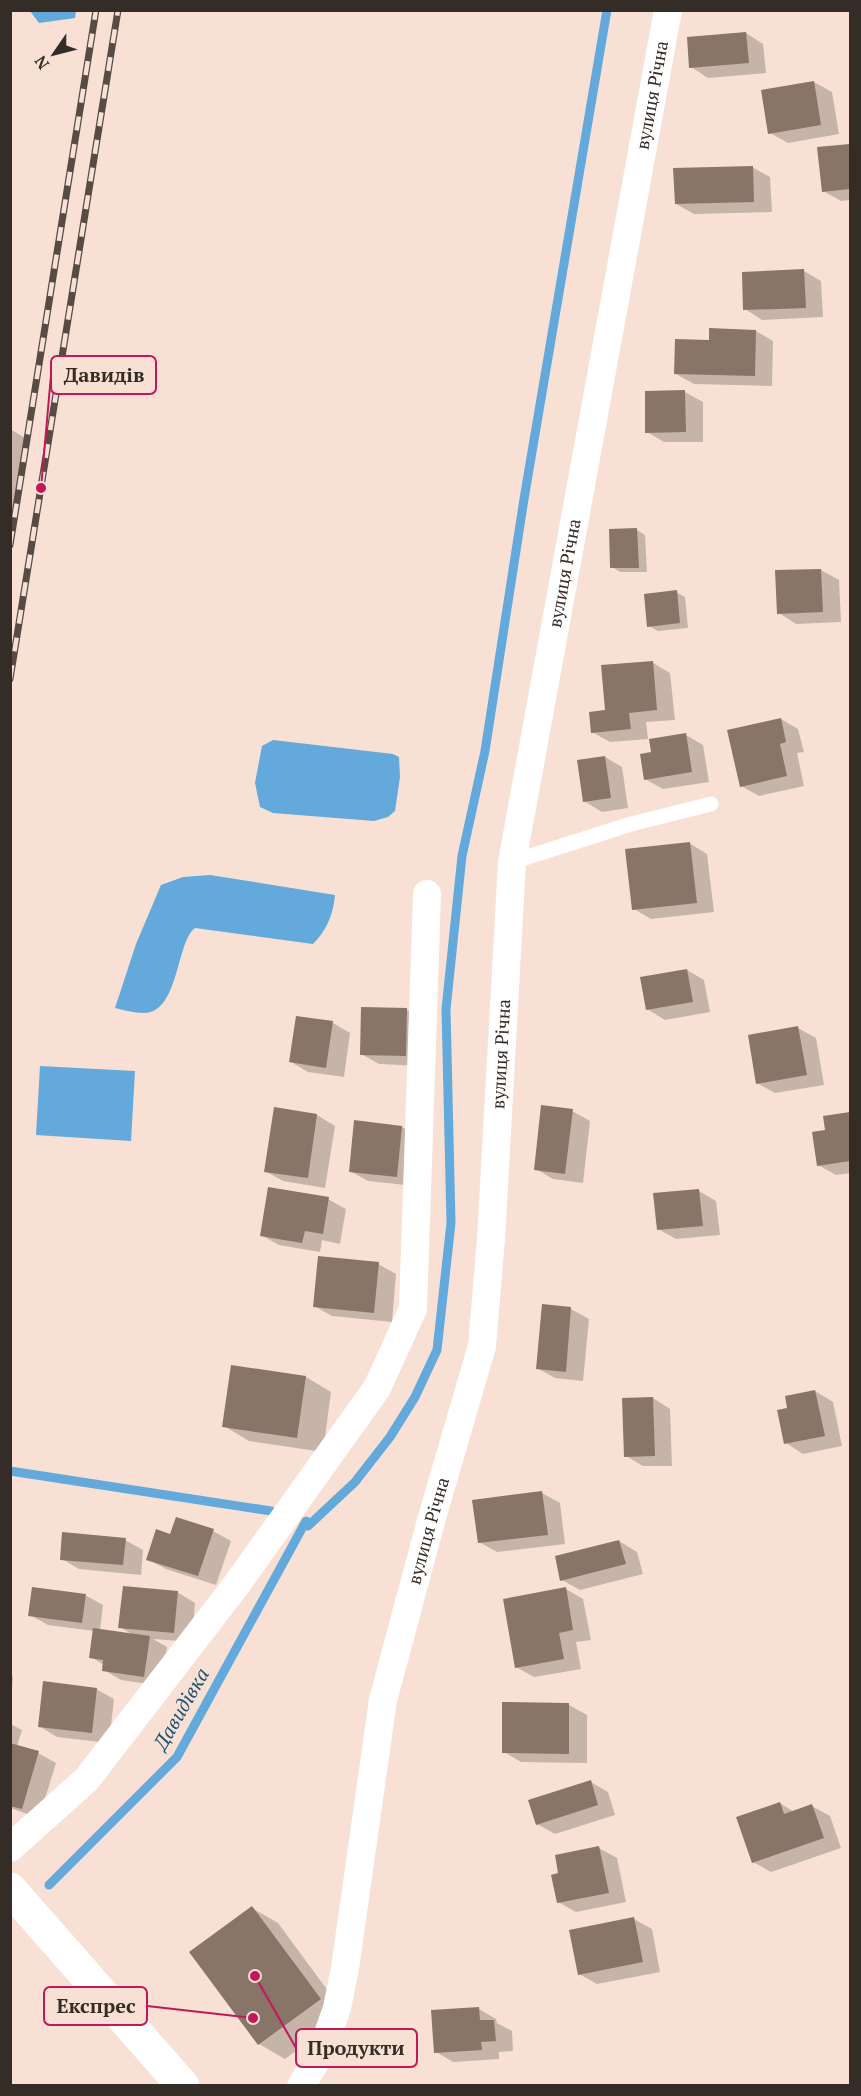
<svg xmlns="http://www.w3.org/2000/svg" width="861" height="2096" font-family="'PT Serif',serif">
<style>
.water{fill:#63a9db}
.shadow{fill:#0003}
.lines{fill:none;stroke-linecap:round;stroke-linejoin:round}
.stream{stroke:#63a9db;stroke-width:9}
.building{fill:#897468}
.service{stroke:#fff;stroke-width:15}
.minor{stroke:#fff;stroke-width:28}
.tertiary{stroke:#fff;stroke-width:33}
.rail-casing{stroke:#574c45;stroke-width:7}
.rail{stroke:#f8e1d4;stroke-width:4.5;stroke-dasharray:14;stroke-linecap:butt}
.labels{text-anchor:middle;stroke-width:4.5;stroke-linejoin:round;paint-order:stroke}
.street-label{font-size:18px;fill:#342c26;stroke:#f8e1d4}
.water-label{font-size:20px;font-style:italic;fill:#1c5172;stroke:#f8e1d4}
.leader{fill:none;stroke:#c2185b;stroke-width:2}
.callout-dot{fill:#c2185b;stroke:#f8e1d4;stroke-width:2}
.callout{fill:#f8e1d4;stroke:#c2185b;stroke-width:2}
.callout-label{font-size:20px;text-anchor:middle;font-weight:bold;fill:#342c26}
</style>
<rect width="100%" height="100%" fill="#f8e1d4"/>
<path class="water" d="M30 11H76L75 18 39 23Z
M273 740 393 754 399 757 400 777 395 811 388 817 374 821 273 813 260 807 255 783 262 746Z
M210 875 335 895C333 915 327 930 313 944L195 928C176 942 179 1013 144 1013 134 1013 124 1010 115 1008L136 944 161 885 183 877Z
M40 1066 135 1071 131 1141 36 1135Z"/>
<path class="shadow" d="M746 33 763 44 766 73 708 78 691 67Z
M814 82 832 92 839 134 788 143 770 133Z
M850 145V200L841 201 823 191 819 149Z
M752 167 770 177 772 212 694 214 676 204Z
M804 271 821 281 823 317 762 320 745 309Z
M756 331 773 341 772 386 694 384 676 374 710 341Z
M685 392 703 402V442H664L647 432Z
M10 429 27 439 10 532Z
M637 530 645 535 647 572H620L612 567Z
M821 570 839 580 841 622 796 624 779 613 777 572Z
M676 592 685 597 688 628 658 631 649 626Z
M653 663 670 673 675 720 646 722 648 739 610 742 592 732 607 712Z
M781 719 798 729 804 752 797 753 804 786 759 796 741 786Z
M686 735 703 745 709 782 663 789 645 779 653 753Z
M605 757 622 767 628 808 602 812 584 801Z
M689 843 707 854 714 912 651 919 634 909Z
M687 970 704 980 710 1012 665 1020 647 1009Z
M407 1010 425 1020 423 1066 379 1064 361 1054Z
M297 1018 333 1023 350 1033 344 1077 308 1072 291 1062Z
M798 1028 816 1038 824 1085 775 1093 757 1083Z
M275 1109 317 1115 335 1126 325 1188 283 1181 265 1171Z
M572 1111 590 1121 583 1183 553 1179 536 1169Z
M850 1114V1173L836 1175 818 1165 827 1131 825 1117Z
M355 1122 402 1127 420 1137 415 1186 368 1181 350 1171Z
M699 1191 716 1201 720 1235 676 1239 658 1229Z
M328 1199 346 1209 340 1244 322 1240 320 1252 279 1245 261 1235Z
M378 1264 396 1274 392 1322 332 1316 314 1306Z
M543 1306 571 1309 589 1319 583 1381 555 1378 537 1368Z
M306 1377 331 1392 323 1452 249 1441 224 1426Z
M815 1391 833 1402 842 1446 803 1454 786 1443 789 1409Z
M653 1398 670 1409 672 1466H643L626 1456Z
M542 1493 560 1503 565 1544 497 1552 479 1542Z
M213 1531 231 1541 216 1585 166 1569 148 1559Z
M125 1540 143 1550 141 1575 79 1569 62 1559Z
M619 1541 637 1552 643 1574 580 1590 562 1580Z
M566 1589 583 1599 591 1640 576 1642 581 1669 534 1677 516 1667Z
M177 1592 195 1603 192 1642 153 1639 167 1647 162 1686 121 1680 104 1670V1665L91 1657 94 1631 48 1625 30 1615 85 1595 103 1605 100 1630 133 1635 120 1627Z
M10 1676 13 1677 11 1700H10Z
M96 1689 114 1699 109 1743 57 1737 39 1726Z
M504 1704 569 1705 587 1715V1763L521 1762 504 1752Z
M10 1724 22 1730 17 1746 38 1753 56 1763 39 1818 10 1808Z
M591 1782 608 1792 615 1815 555 1834 537 1824Z
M780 1803 794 1812 812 1806 830 1816 841 1848 771 1872 753 1862Z
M599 1848 617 1858 626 1902 576 1912 558 1902 560 1874Z
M252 1908 278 1923 345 2014 285 2059 259 2044 191 1953Z
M634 1919 652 1929 660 1972 597 1984 579 1974Z
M479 2009 496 2019 497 2023 512 2031 513 2051 499 2052V2059L453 2062 436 2052Z"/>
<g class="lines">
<path class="stream" d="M10 1471 271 1511
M308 1526 355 1482 390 1437 415 1397 437 1350 451 1223 446 1009 462 856 485 751 524 499 607 10
M49 1885 177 1757 306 1521"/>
</g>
<path class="building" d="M746 32 749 63 689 68 687 37Z
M814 81 821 125 768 134 761 90Z
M850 144V189L822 192 817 147Z
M753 166 754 202 675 204 673 168Z
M804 269 806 308 743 310 742 272Z
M709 328 756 330 755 376 674 374 675 339 709 340Z
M685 390 686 432 645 433V391Z
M637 528 639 568H610L609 529Z
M821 569 823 612 777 614 775 570Z
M677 590 680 623 647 627 644 594Z
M653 661 657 710 629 713 631 729 591 733 589 712 605 710 601 665Z
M781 718 786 742 780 744 787 776 740 787 727 730Z
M686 733 692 772 644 780 640 754 651 752 649 739Z
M605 756 611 798 583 802 577 760Z
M690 842 697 903 632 910 625 849Z
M687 969 693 1002 646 1010 640 977Z
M361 1007 407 1008 406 1056 360 1055Z
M296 1016 333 1021 326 1068 289 1062Z
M798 1026 807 1075 756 1084 748 1035Z
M541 1105 573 1109 565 1174 534 1170Z
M274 1107 317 1114 308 1178 264 1172Z
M850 1112V1161L817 1166 812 1132 825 1130 823 1116Z
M354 1120 402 1126 397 1177 349 1172Z
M268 1187 329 1197 323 1234 305 1231 302 1243 260 1236Z
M699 1189 703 1226 657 1230 653 1193Z
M318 1256 379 1262 374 1313 313 1307Z
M542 1304 571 1307 566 1372 536 1369Z
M231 1365 306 1376 297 1438 222 1427Z
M815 1390 825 1436 784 1444 777 1410 787 1408 785 1396Z
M653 1397 655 1456 624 1457 622 1398Z
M542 1491 548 1535 478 1543 472 1500Z
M176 1517 214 1529 198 1576 146 1560 156 1529 170 1534Z
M62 1532 126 1538 123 1565 60 1560Z
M619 1540 626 1564 560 1581 555 1556Z
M123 1586 178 1591 174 1633 118 1628Z
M32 1587 86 1594 82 1623 28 1616Z
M566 1587 573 1630 559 1633 564 1659 515 1668 503 1599Z
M93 1628 150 1636 144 1677 102 1671 103 1660 89 1658Z
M43 1681 97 1688 92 1733 38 1727Z
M502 1702 569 1703V1754L502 1753Z
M10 1743 39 1751 22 1809 10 1806Z
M591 1780 598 1805 536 1825 528 1800Z
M780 1802 784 1814 812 1804 824 1838 752 1863 736 1817Z
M599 1846 609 1893 557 1903 551 1875 558 1873 555 1855Z
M252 1906 321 1999 258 2045 189 1952Z
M634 1917 643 1962 578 1975 569 1930Z
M479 2007 480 2020H494L496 2041 481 2042 482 2050 434 2053 431 2010Z"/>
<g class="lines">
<path class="service" d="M512 862 631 824 711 804"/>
<g class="minor">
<path d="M10 1848 87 1779 237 1584 377 1388 413 1309 427 894"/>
<path id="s1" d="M301 2086 322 2051 337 2008 345 1968 383 1700 431 1521 482 1346 491 1239 512 862 668 10"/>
</g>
<path class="tertiary" d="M10 1889 183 2086"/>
<g class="rail-casing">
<path id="rail" d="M10 545 96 10
M10 679 118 10"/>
</g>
<use href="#rail" class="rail"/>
</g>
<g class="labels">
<g class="street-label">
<text dy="6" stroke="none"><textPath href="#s1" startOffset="2030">вулиця Річна</textPath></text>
<text dy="6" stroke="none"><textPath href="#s1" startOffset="1544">вулиця Річна</textPath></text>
<text dy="6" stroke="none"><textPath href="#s1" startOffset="1058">вулиця Річна</textPath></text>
<text dy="6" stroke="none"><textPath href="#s1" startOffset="573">вулиця Річна</textPath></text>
</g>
<g class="water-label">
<text transform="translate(181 1709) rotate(-60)" y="7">Давидівка</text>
</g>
</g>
<path class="leader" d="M41 488L51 375M253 2018L147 2006M255 1976L296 2048"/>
<g class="callout-dot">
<circle cx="41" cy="488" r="6"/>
<circle cx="253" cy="2018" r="6"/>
<circle cx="255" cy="1976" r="6"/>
</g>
<g class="callout">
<rect x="51" y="356" width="105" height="38" rx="6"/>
<rect x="44" y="1987" width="103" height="38" rx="6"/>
<rect x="296" y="2029" width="121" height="38" rx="6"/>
</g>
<g class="callout-label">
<text x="104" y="382">Давидів</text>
<text x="96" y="2013">Експрес</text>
<text x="356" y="2055">Продукти</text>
</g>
<rect width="861" height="2096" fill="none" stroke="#342c26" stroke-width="24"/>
<g transform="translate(54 54) rotate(235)" stroke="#f8e1d4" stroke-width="4.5" paint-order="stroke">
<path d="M0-4.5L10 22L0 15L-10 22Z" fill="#342c26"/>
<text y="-9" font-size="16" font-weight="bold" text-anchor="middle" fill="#342c26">N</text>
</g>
</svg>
